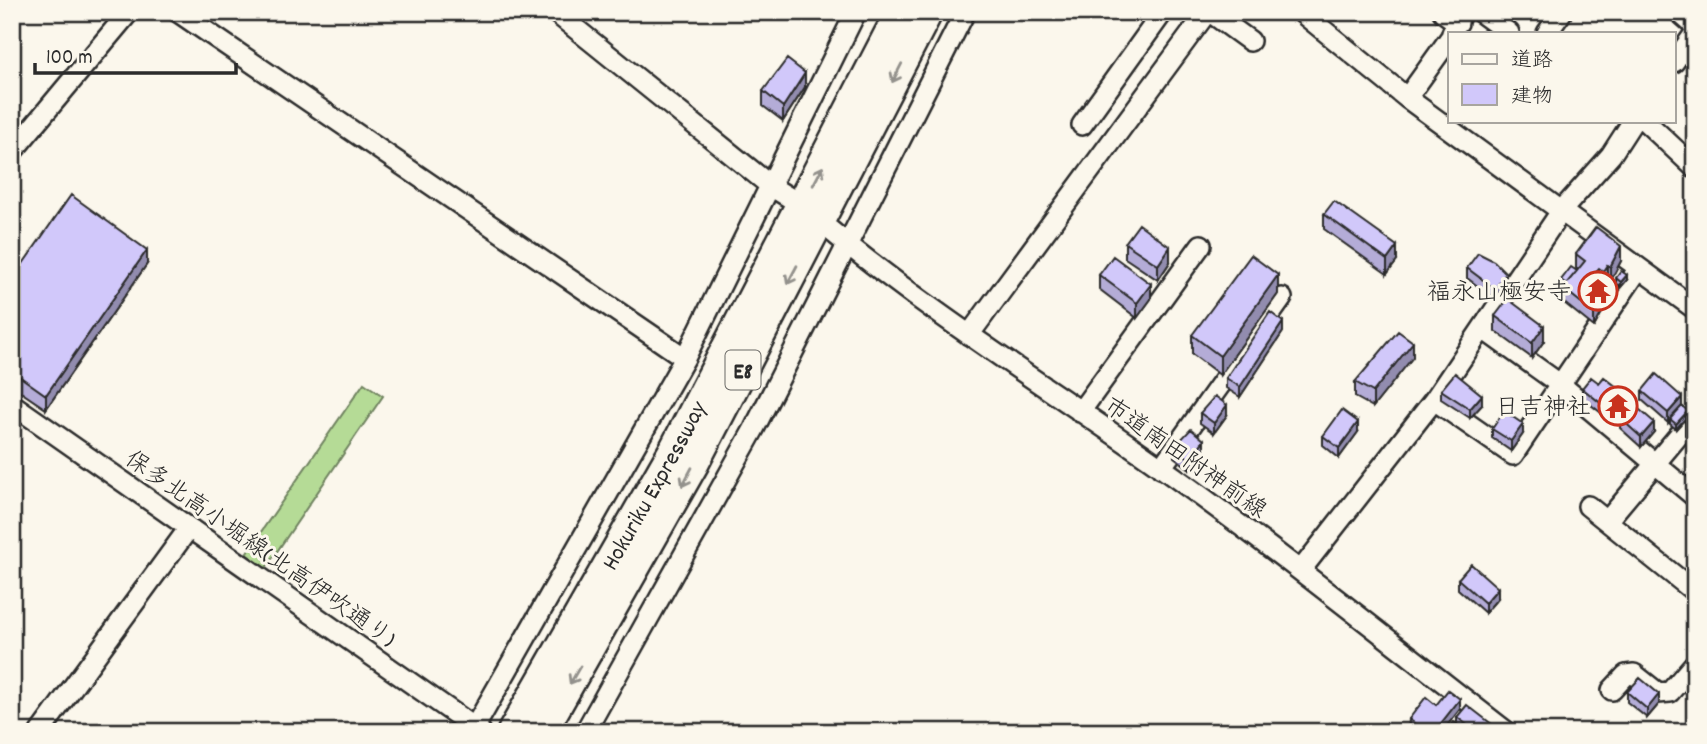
<svg xmlns="http://www.w3.org/2000/svg" width="1707" height="744" font-family="Dekko,'Klee One',sans-serif">
<style>
.green{fill:#b5db96;stroke:#708360;stroke-width:2}
.lines{fill:none;stroke-linecap:round;stroke-linejoin:round}
.minor-casing{stroke:#2b2b2b;stroke-width:24}
.highway-casing{stroke:#2b2b2b;stroke-width:35}
.minor{stroke:#fbf7ec;stroke-width:19}
.highway{stroke:#fbf7ec;stroke-width:30}
.wall{fill:#b4acd7;stroke:#2b2b2b;stroke-width:2}
.shaded-wall{fill:#928caf;stroke:#2b2b2b;stroke-width:2}
.building{fill:#d1c8fa;stroke:#2b2b2b;stroke-width:2}
.oneway{stroke:#93918c}
.labels{text-anchor:middle;stroke-width:6;stroke-linejoin:round;paint-order:stroke}
.shield{fill:#fbf7ec;stroke:#696865;stroke-width:2}
.shield-label{font-size:23px;font-weight:bold;fill:#2b2b2b}
.poi-label{font-size:24px;fill:#2b2b2b;stroke:#fbf7ec;text-anchor:end}
.street-label{font-size:24px;fill:#2b2b2b;stroke:#fbf7ec}
</style>
<rect width="100%" height="100%" fill="#fbf7ec"/>
<filter id="ink" filterUnits="userSpaceOnUse"><feTurbulence type="fractalNoise" baseFrequency=".0143" numOctaves="2"/><feDisplacementMap in="SourceGraphic" scale="14" xChannelSelector="R" yChannelSelector="G"/><feConvolveMatrix kernelMatrix="1 2 1 2 8 2 1 2 1" color-interpolation-filters="sRGB"/></filter>
<g filter="url(#ink)">
<path class="green" d="M364 383 383 396 265 569 245 555Z"/>
<g class="lines">
<g class="minor-casing">
<path id="minor" d="M178 12 685 358
M555 12 772 187 790 198
M1210 12 1250 41
M1301 12 1407 98 1695 309
M1443 12 1458 23
M1480 12 1509 33
M1679 12 1695 26
M1452 33 1462 12
M1547 33 1562 12
M1674 62 1695 33
M1407 98 1450 38
M1645 121 1695 168
M1082 125 1163 12
M12 152 129 12
M830 230C935 317 1051 389 1162 468 1280 552 1392 643 1507 732
M1483 329 1561 385 1695 497
M969 335 1207 12
M1434 400 1513 455 1639 268
M12 404 481 732
M1080 412 1201 245
M1161 468 1282 298
M1588 506 1695 592
M1607 521 1695 416
M1301 570 1434 400 1562 210 1611 155 1633 121
M1612 690 1626 675 1634 674 1658 693 1670 692 1695 663
M40 732 189 528
M472 732 685 358 856 12
M585 732 754 429 965 12"/>
</g>
<g class="highway-casing">
<g id="highway">
<path id="s1" d="M513 732 675 449 901 12"/>
<path d="M541 732 694 462 927 12"/>
</g>
</g>
<use href="#minor" class="minor"/>
<use href="#highway" class="highway"/>
</g>
<path class="wall" d="M1695 31V51L1692 49V34Z
M805 87 783 121 763 106V91Z
M1324 214 1397 261 1387 274 1324 229Z
M1125 243 1170 262 1158 280 1125 258Z
M1576 254 1621 261 1610 282 1607 280 1603 286 1599 283 1596 286 1605 307 1594 327 1563 302 1564 287 1561 285V280L1578 270 1576 268Z
M12 263 20 268 147 264 46 409 12 386Z
M1467 268 1506 283 1495 299 1467 278Z
M1099 275 1151 299 1137 318 1099 289Z
M1616 278 1627 280 1621 287 1616 283Z
M1607 288 1619 291 1614 298 1607 293Z
M1278 294 1220 375 1192 354V335Z
M1495 316 1544 341 1532 358 1495 331Z
M1283 332 1240 397 1226 388V378Z
M1413 357 1373 407 1355 397V382Z
M1582 388 1627 405 1613 422 1582 398Z
M1441 390 1482 405 1470 418 1441 399Z
M1642 391 1682 406 1688 413 1695 405V443L1685 435V419L1676 429 1670 424V420L1668 423 1642 400Z
M1200 413 1227 415 1214 433 1200 423Z
M1620 418 1654 432 1641 447 1620 428Z
M1492 429 1523 434 1511 451 1492 438Z
M1358 432 1339 458 1323 445V436Z
M1174 447 1204 450 1190 469 1174 457Z
M1458 579 1498 598 1485 613 1458 589Z
M1627 692 1659 704 1647 718 1627 702Z
M1436 705 1460 709 1442 732H1408L1409 719Z
M1457 717 1502 732H1446L1457 724Z"/>
<path class="shaded-wall" d="M805 73V87L783 121V107Z
M1397 246V261L1387 274V260Z
M1621 246V261L1610 282V267Z
M1170 247V262L1158 280V265Z
M147 250V264L46 409V395Z
M1607 265V280L1603 286V271Z
M1599 268V283L1588 294V280Z
M1506 273V283L1495 299V289Z
M1278 275V294L1220 375V356Z
M1627 275V280L1621 287V282Z
M1151 284V299L1137 318V303Z
M1619 286V291L1614 298V293Z
M1605 293V307L1594 327V313Z
M1283 322V332L1240 397V387Z
M1544 326V341L1532 358V343Z
M1413 342V357L1373 407V392Z
M1482 395V405L1470 418V409Z
M1627 395V405L1613 422V413Z
M1682 397V407L1668 423V413Z
M1227 405V415L1214 433V423Z
M1688 411V416H1685V419L1676 429V424Z
M1358 422V432L1339 458V448Z
M1654 422V432L1641 447V437Z
M1523 424V434L1511 451V441Z
M1204 440V450L1190 469V459Z
M1498 588V598L1485 613V603Z
M1659 694V704L1647 718V709Z
M1460 699V709L1442 732H1434Z"/>
<path class="building" d="M787 59 805 73 783 107 763 91Z
M71 195 147 250 46 395 12 371V263L20 268Z
M1334 201 1397 246 1387 260 1324 214Z
M1139 224 1170 247 1158 265 1125 243Z
M1596 227 1621 246 1610 267 1607 265 1603 271 1599 268 1588 280 1605 293 1594 313 1563 288 1585 261 1576 254Z
M1478 253 1494 261 1506 273 1495 289 1467 268Z
M1251 255 1278 275 1220 356 1192 335Z
M1113 256 1151 284 1137 303 1099 275Z
M1571 267 1577 271 1566 284 1561 280Z
M1621 271 1627 275 1621 282 1616 278Z
M1612 281 1619 286 1614 293 1607 288Z
M1508 299 1544 326 1532 343 1495 316Z
M1270 312 1283 322 1240 387 1226 378Z
M1398 331 1413 342 1373 392 1355 382Z
M1455 373 1482 395 1470 409 1441 390Z
M1656 374 1682 397 1668 413 1642 391Z
M1591 377 1599 383 1604 377 1627 395 1613 413 1582 388Z
M1215 396 1227 405 1214 423 1200 413Z
M1633 404 1654 422 1641 437 1620 418Z
M1695 405V424L1685 416Z
M1682 406 1688 411 1676 424 1670 419Z
M1342 410 1358 422 1339 448 1323 436Z
M1504 411 1523 424 1511 441 1492 429Z
M1191 429 1204 440 1190 459 1174 447Z
M1471 564 1498 588 1485 603 1458 579Z
M1640 678 1659 694 1647 709 1627 692Z
M1448 690 1460 699 1434 732H1425L1409 719 1426 697 1436 705Z
M1467 705 1502 732H1476L1457 717Z
M1454 722 1467 732H1446Z
M1411 726 1418 732H1409L1408 731Z"/>
<defs><path id="oneway-shaft" d="M-6 0H5M1.5-3L5.5 0L1.5 3" fill="none" stroke-width="1.6" stroke-linecap="round" stroke-linejoin="round" transform="scale(1.75)"/></defs>
<g class="oneway">
<use href="#oneway-shaft" transform="translate(897 73) rotate(117)"/>
<use href="#oneway-shaft" transform="translate(818 176) rotate(-62)"/>
<use href="#oneway-shaft" transform="translate(792 275) rotate(118)"/>
<use href="#oneway-shaft" transform="translate(687 477) rotate(118)"/>
<use href="#oneway-shaft" transform="translate(575 675) rotate(120)"/>
</g>
</g>
<defs>
<g id="temple-ring" transform="scale(2.0125)"><circle r="9.5" fill="#fbf7ec" stroke="#c8321e" stroke-width="1.5"/><path d="M0-6L5-2H3V0L6.5 2.5H4V6H1.5V3h-3V6H-4V2.5H-6.5L-3 0V-2H-5Z" fill="#c8321e"/></g>
</defs>
<g fill-rule="evenodd">
<use href="#temple-ring" x="1598" y="291"/>
<use href="#temple-ring" x="1618" y="406"/>
</g>
<g class="labels">
<rect class="shield" x="725.5" y="350.5" width="35" height="39" rx="5"/>
<g class="shield-label">
<text x="743" y="378">E8</text>
</g>
<g class="poi-label">
<text x="1571" y="299">福永山極安寺</text>
<text x="1591" y="414">日吉神社</text>
</g>
<g class="street-label">
<text transform="translate(1186 457) rotate(35)" y="8">市道南田附神前線</text>
<text dy="8" stroke="none"><textPath href="#s1" startOffset="284">Hokuriku Expressway</textPath></text>
<text transform="translate(261 548) rotate(35)" y="8">保多北高小堀線(北高伊吹通り)</text>
</g>
</g>
<rect width="1707" height="744" fill="none" stroke="#fbf7ec" stroke-width="42"/>
<rect x="21" y="21" width="1665" height="702" fill="none" stroke="#2b2b2b" stroke-width="2.5" filter="url(#ink)"/>
<rect x="1448" y="32" width="228" height="91" fill="#fbf7ec" stroke="#a8a59f" stroke-width="2"/>
<rect x="1462" y="54" width="35" height="10" fill="#fbf7ec" stroke="#a8a59f" stroke-width="2"/>
<text x="1511" y="66" font-size="21" fill="#2b2b2b">道路</text>
<rect x="1462" y="84" width="35" height="21" fill="#d1c8fa" stroke="#a8a59f" stroke-width="2"/>
<text x="1511" y="102" font-size="21" fill="#2b2b2b">建物</text>
<path d="M35 63v10h201v-10" fill="none" stroke="#2b2b2b" stroke-width="3.5"/>
<text x="46" y="63" font-size="21" fill="#2b2b2b" stroke="#fbf7ec" stroke-width="5" paint-order="stroke">100 m</text>
</svg>
